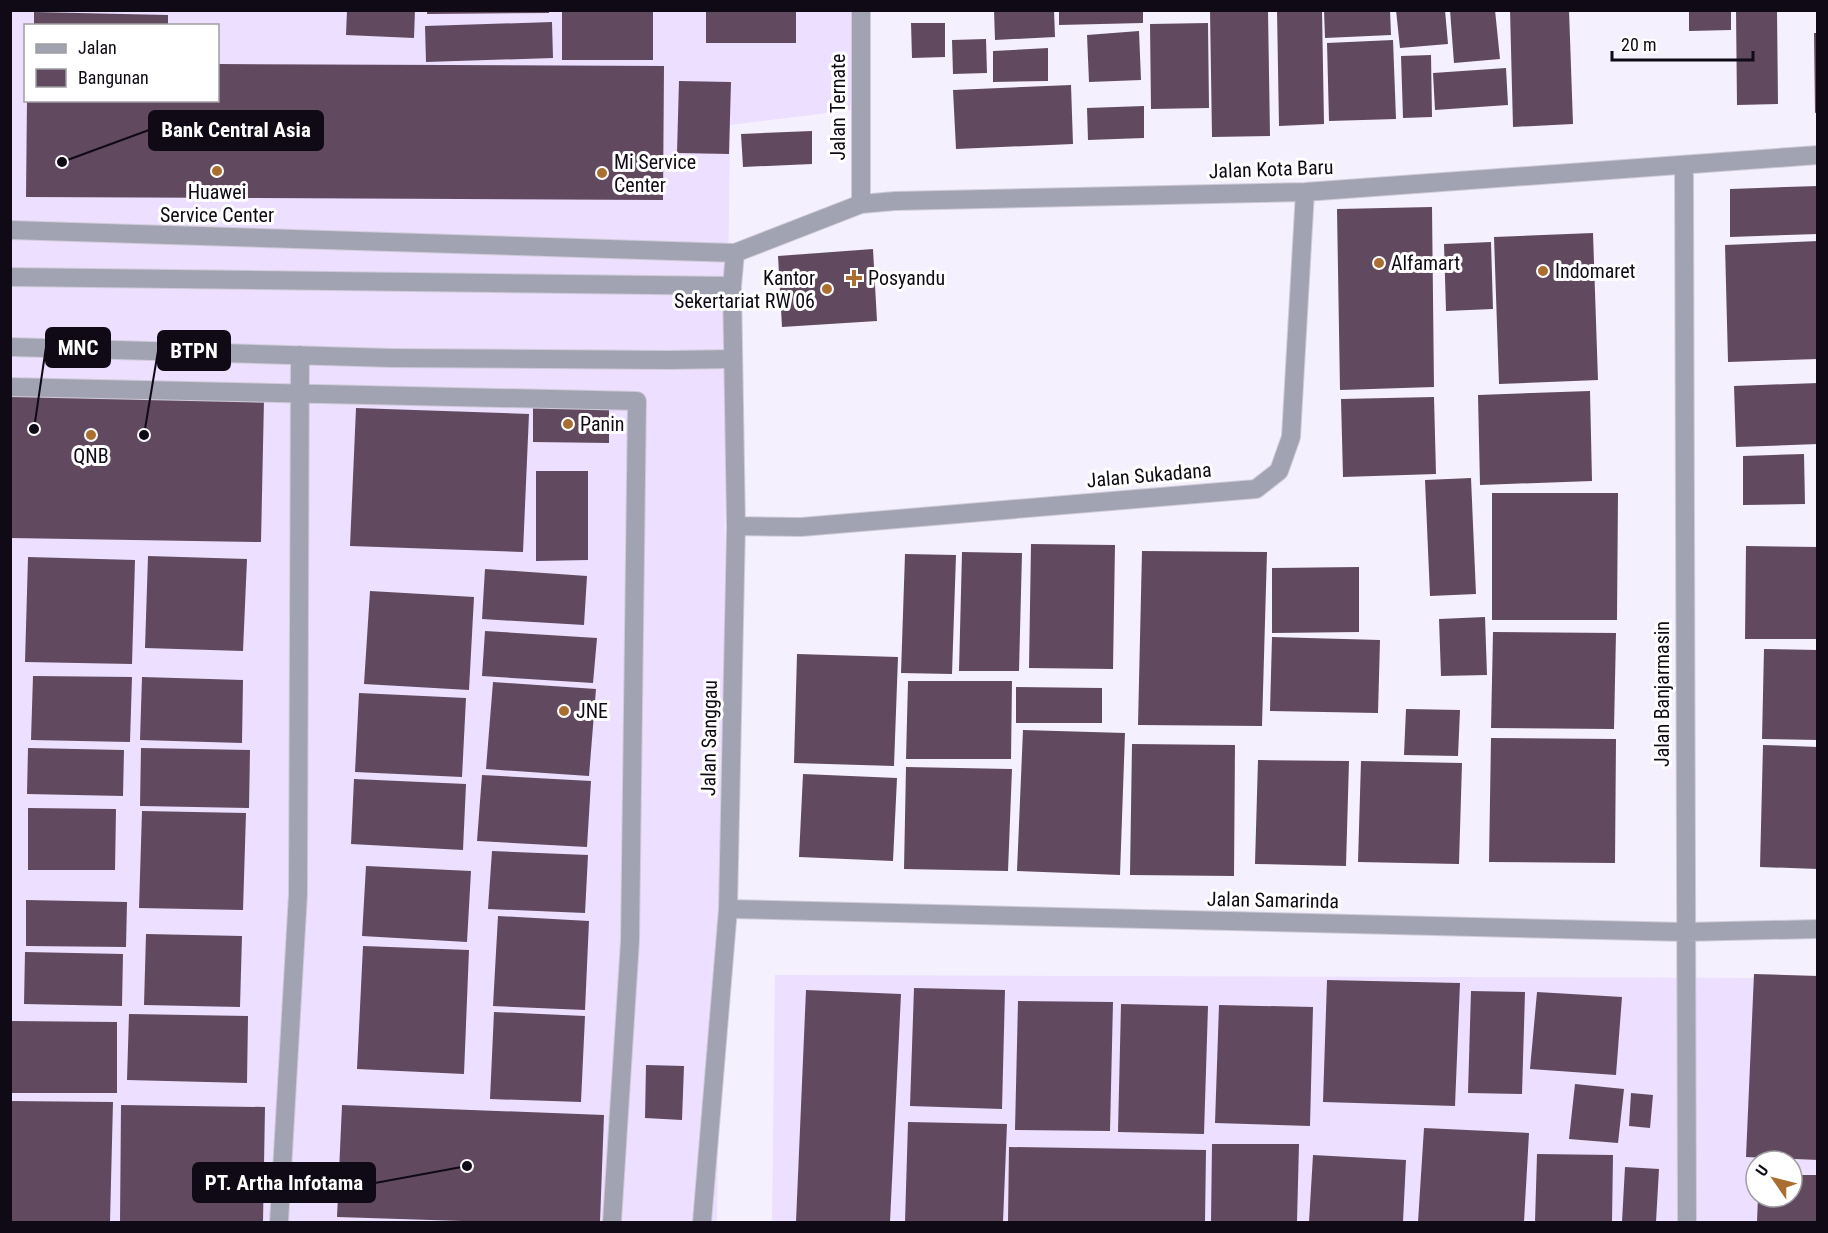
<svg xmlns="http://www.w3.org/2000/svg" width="1828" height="1233" font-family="'Roboto Condensed',sans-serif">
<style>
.built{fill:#ecdfff;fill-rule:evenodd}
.building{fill:#614a60}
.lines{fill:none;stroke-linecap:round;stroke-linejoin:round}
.lane-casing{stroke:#d0cbd8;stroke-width:20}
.street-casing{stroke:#d0cbd8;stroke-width:20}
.lane{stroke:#a2a3b2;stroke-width:18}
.street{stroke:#a2a3b2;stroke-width:18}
.poi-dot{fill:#aa6f30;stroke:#fff;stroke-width:2}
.labels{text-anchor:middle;stroke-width:6;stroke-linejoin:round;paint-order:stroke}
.street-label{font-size:20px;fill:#0f0a15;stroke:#fff}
.poi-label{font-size:20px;fill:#0f0a15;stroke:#fff;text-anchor:start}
.leader{fill:none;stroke:#0f0a15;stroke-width:2}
.callout-dot{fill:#0f0a15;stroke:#fff;stroke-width:2}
.callout{fill:#0f0a15;stroke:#0f0a15;stroke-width:2}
.callout-label{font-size:21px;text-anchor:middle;font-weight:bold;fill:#fff}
</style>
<rect width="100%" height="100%" fill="#f5f0fd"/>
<path class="built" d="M10 11H860V109L730 125 717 1222H11ZM26 26H218V100H26Z
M775 975 1817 978V1222H772ZM1756 1161H1792V1197H1756Z"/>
<path class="building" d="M347 10H415L414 38 346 35Z
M427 10H549V13L427 14Z
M562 10H653V60H562Z
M706 10H796V43H706Z
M994 10H1054L1055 37 995 40Z
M1059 10H1143V23L1059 25Z
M1210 10H1268L1270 136 1212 137Z
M1277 10H1322L1324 124 1279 126Z
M1324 10H1390L1391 35 1325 38Z
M1396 10H1445L1448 44 1400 48Z
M1450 10H1495L1500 59 1454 63Z
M1510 10H1569L1573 124 1513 127Z
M1689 10H1731V30L1689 31Z
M1736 10H1777L1778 104 1737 105Z
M34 12 168 15V26H34Z
M552 22 553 58 426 62 425 26Z
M911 23H945V57L912 58Z
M1208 23 1209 108 1151 109 1150 24Z
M1139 31 1141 80 1089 82 1087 35Z
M1814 33H1818V112L1815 113Z
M986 39 987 73 953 74 952 40Z
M1393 40 1396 119 1329 121 1327 43Z
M1048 48V81L993 82V51Z
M1431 55 1432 117 1403 118 1401 56Z
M218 64 664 66 663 200 26 197 27 100H218Z
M1506 68 1508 105 1435 110 1433 73Z
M679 81 731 82 729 154 677 153Z
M1071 85 1073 144 956 149 953 90Z
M1144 106V138L1088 140 1087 108Z
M812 131V164L743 167 741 134Z
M1818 186V234L1730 237V189Z
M1432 207 1434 387 1340 390 1337 209Z
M1593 233 1598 380 1499 384 1494 237Z
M1818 241V359L1728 362 1725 245Z
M1491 242 1493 309 1446 311 1444 244Z
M873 249 877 321 782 327 778 256Z
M1818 383V444L1736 447 1734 386Z
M1590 391 1592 481 1480 485 1478 395Z
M10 395 264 399 261 542 10 538Z
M1434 397 1436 474 1343 477 1341 399Z
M533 407 609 408V443L533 442Z
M356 408 529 414 523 552 350 546Z
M1804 454 1805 504 1743 505V456Z
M536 471H588V560L536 561Z
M1471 478 1476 594 1430 596 1425 480Z
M1492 493H1618L1617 620H1492Z
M1031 544 1115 545 1113 669 1029 668Z
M1746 546 1818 547V639H1745Z
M1142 551 1267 552 1262 726 1138 725Z
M962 552 1022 553 1019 671H959Z
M905 554 956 555 952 674 901 673Z
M148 556 247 559 243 651 145 648Z
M28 557 135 560 132 664 25 662Z
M1359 567V632L1272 633V568Z
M485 569 587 576 584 625 482 619Z
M370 591 474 597 469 690 364 684Z
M1485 617 1487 675 1441 676 1439 619Z
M485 631 597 638 593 683 482 676Z
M1493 632 1616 633 1614 729 1491 728Z
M1272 637 1380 640 1378 713 1270 711Z
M1764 649 1818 650V740L1762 739Z
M797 654 898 657 894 766 794 763Z
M33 676 132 677 130 742 31 740Z
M142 677 243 680 242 743 140 740Z
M908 681H1012L1011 759H906Z
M493 682 596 689 589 776 486 769Z
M1016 687 1102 688V723H1016Z
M359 693 466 698 462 777 355 772Z
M1406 709 1460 710 1458 756 1404 755Z
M1023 730 1125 733 1120 875 1017 871Z
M1491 738 1616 739 1615 863 1489 862Z
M1132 744 1235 745 1234 876 1130 875Z
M1763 745 1818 747V869L1760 867Z
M28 748 124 750 123 796 27 794Z
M141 748 250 750 249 808 140 806Z
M1258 760 1349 761 1346 866 1255 864Z
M1361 761 1462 763 1459 864 1358 862Z
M906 767 1012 769 1008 871 904 869Z
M803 774 897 778 893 861 799 857Z
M482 775 591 781 587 847 477 841Z
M354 779 466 784 463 850 351 844Z
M28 808 116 809 115 870H28Z
M142 811 246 813 243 910 139 908Z
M492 851 588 855 585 913 488 909Z
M366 866 471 871 467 942 362 936Z
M26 900 127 902 126 947 26 946Z
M498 916 589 921 585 1010 493 1006Z
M146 934 242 936 240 1007 144 1005Z
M363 946 469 950 464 1074 357 1069Z
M25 952 123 954 122 1006 24 1004Z
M1754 974 1818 976V1160L1746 1157Z
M1327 980 1460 983 1455 1106 1323 1102Z
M914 988 1005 990 1002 1109 910 1106Z
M806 990 901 994 890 1222H796Z
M1471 991 1525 992 1522 1094 1468 1093Z
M1537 992 1622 997 1616 1075 1530 1069Z
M1018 1001 1113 1002 1110 1131 1015 1130Z
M1121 1004 1208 1006 1204 1134 1118 1132Z
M1219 1005 1313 1007 1310 1126 1215 1123Z
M494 1012 585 1016 581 1102 490 1099Z
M129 1014 248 1016 247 1083 127 1080Z
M11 1021 117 1022V1093H10Z
M646 1065 684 1066 682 1120 645 1118Z
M1575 1084 1624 1089 1618 1143 1569 1139Z
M1631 1093 1653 1095 1650 1128 1629 1126Z
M10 1101 113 1102 110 1222H10Z
M121 1105 265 1107 263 1222 120 1221Z
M342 1105 604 1115 600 1222H493L337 1217Z
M908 1122 1007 1124 1003 1222H905Z
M1424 1128 1529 1133 1524 1222H1418Z
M1212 1144H1299L1297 1222H1211Z
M1009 1147 1206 1150 1205 1222H1008Z
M1537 1154 1613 1155 1612 1222H1535Z
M1313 1155 1406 1160 1403 1222H1309Z
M1625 1167 1659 1169 1656 1222H1622Z
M1792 1175H1818V1222H1757L1758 1197H1792Z"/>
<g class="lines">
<g class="lane-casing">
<path id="lane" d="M10 230 735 253
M10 277 732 286
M10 347 392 358 669 360 733 359
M10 387 637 401 630 941 612 1222
M279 1222 298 894 300 355"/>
</g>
<g class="street-casing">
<path id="street" d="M1684 165 1687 1222
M861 204V10
M736 526 801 527 1256 489 1279 471 1291 437 1305 192
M728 909 1685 932 1818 929
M702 1222 728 909 736 526 732 286 735 253 861 204 895 201 1305 192 1818 155"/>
</g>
<use href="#lane" class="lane"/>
<use href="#street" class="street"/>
</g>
<g class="poi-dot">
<circle cx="217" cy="171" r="6"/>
<circle cx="602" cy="173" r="6"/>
<circle cx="1379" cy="263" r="6"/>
<circle cx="1543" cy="271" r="6"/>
<path d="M851 269h6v6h6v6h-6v6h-6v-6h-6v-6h6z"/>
<circle cx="827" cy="289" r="6"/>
<circle cx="568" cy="424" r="6"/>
<circle cx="91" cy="435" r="6"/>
<circle cx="564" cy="711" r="6"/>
</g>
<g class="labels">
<g class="street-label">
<text transform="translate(838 107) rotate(-90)" y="7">Jalan Ternate</text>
<text transform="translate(1271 169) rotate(-2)" y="7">Jalan Kota Baru</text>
<text transform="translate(1149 475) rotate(-5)" y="7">Jalan Sukadana</text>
<text transform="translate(1662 694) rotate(-90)" y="7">Jalan Banjarmasin</text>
<text transform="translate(709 738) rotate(-89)" y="7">Jalan Sanggau</text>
<text transform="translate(1273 900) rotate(1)" y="7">Jalan Samarinda</text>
</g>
<g class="poi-label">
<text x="614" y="169">Mi Service<tspan x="614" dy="23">Center</tspan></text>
<text x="217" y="199" text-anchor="middle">Huawei<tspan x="217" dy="23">Service Center</tspan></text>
<text x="1391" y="270">Alfamart</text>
<text x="1555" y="278">Indomaret</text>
<text x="815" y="285" text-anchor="end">Kantor<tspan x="815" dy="23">Sekertariat RW 06</tspan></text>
<text x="868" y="285">Posyandu</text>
<text x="580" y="431">Panin</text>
<text x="91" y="463" text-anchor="middle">QNB</text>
<text x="576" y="718">JNE</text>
</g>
</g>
<path class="leader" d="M62 162L149 130M34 429L46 347M144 435L158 351M467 1166L375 1183"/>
<g class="callout-dot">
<circle cx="62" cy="162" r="6"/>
<circle cx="34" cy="429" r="6"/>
<circle cx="144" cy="435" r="6"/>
<circle cx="467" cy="1166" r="6"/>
</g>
<g class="callout">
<rect x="149" y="111" width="174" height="39" rx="6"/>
<rect x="46" y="328" width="64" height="39" rx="6"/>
<rect x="158" y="331" width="72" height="39" rx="6"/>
<rect x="193" y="1163" width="182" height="39" rx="6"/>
</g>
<g class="callout-label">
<text x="236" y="137">Bank Central Asia</text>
<text x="78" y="355">MNC</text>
<text x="194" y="358">BTPN</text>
<text x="284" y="1190">PT. Artha Infotama</text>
</g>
<rect width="1828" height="1233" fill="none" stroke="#0f0a15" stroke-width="24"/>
<rect x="24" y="24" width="195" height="78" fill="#ffffff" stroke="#9f9da1" stroke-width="1.5"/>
<rect x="36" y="44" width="30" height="9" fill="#a2a3b2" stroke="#9f9da1" stroke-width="1.5"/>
<text x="78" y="54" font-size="18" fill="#0f0a15">Jalan</text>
<rect x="36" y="69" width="30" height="18" fill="#614a60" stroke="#9f9da1" stroke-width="1.5"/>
<text x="78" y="84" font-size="18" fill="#0f0a15">Bangunan</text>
<g transform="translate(1774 1179) rotate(305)"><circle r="28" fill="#ffffff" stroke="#9f9da1" stroke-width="1.5"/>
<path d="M0-4.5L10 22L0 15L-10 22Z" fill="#aa6f30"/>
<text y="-9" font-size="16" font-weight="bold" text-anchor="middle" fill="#0f0a15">U</text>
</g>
<path d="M1612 51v9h141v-9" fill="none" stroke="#0f0a15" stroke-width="3"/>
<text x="1621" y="51" font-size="18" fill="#0f0a15" stroke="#ffffff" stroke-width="4.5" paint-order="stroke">20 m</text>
</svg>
